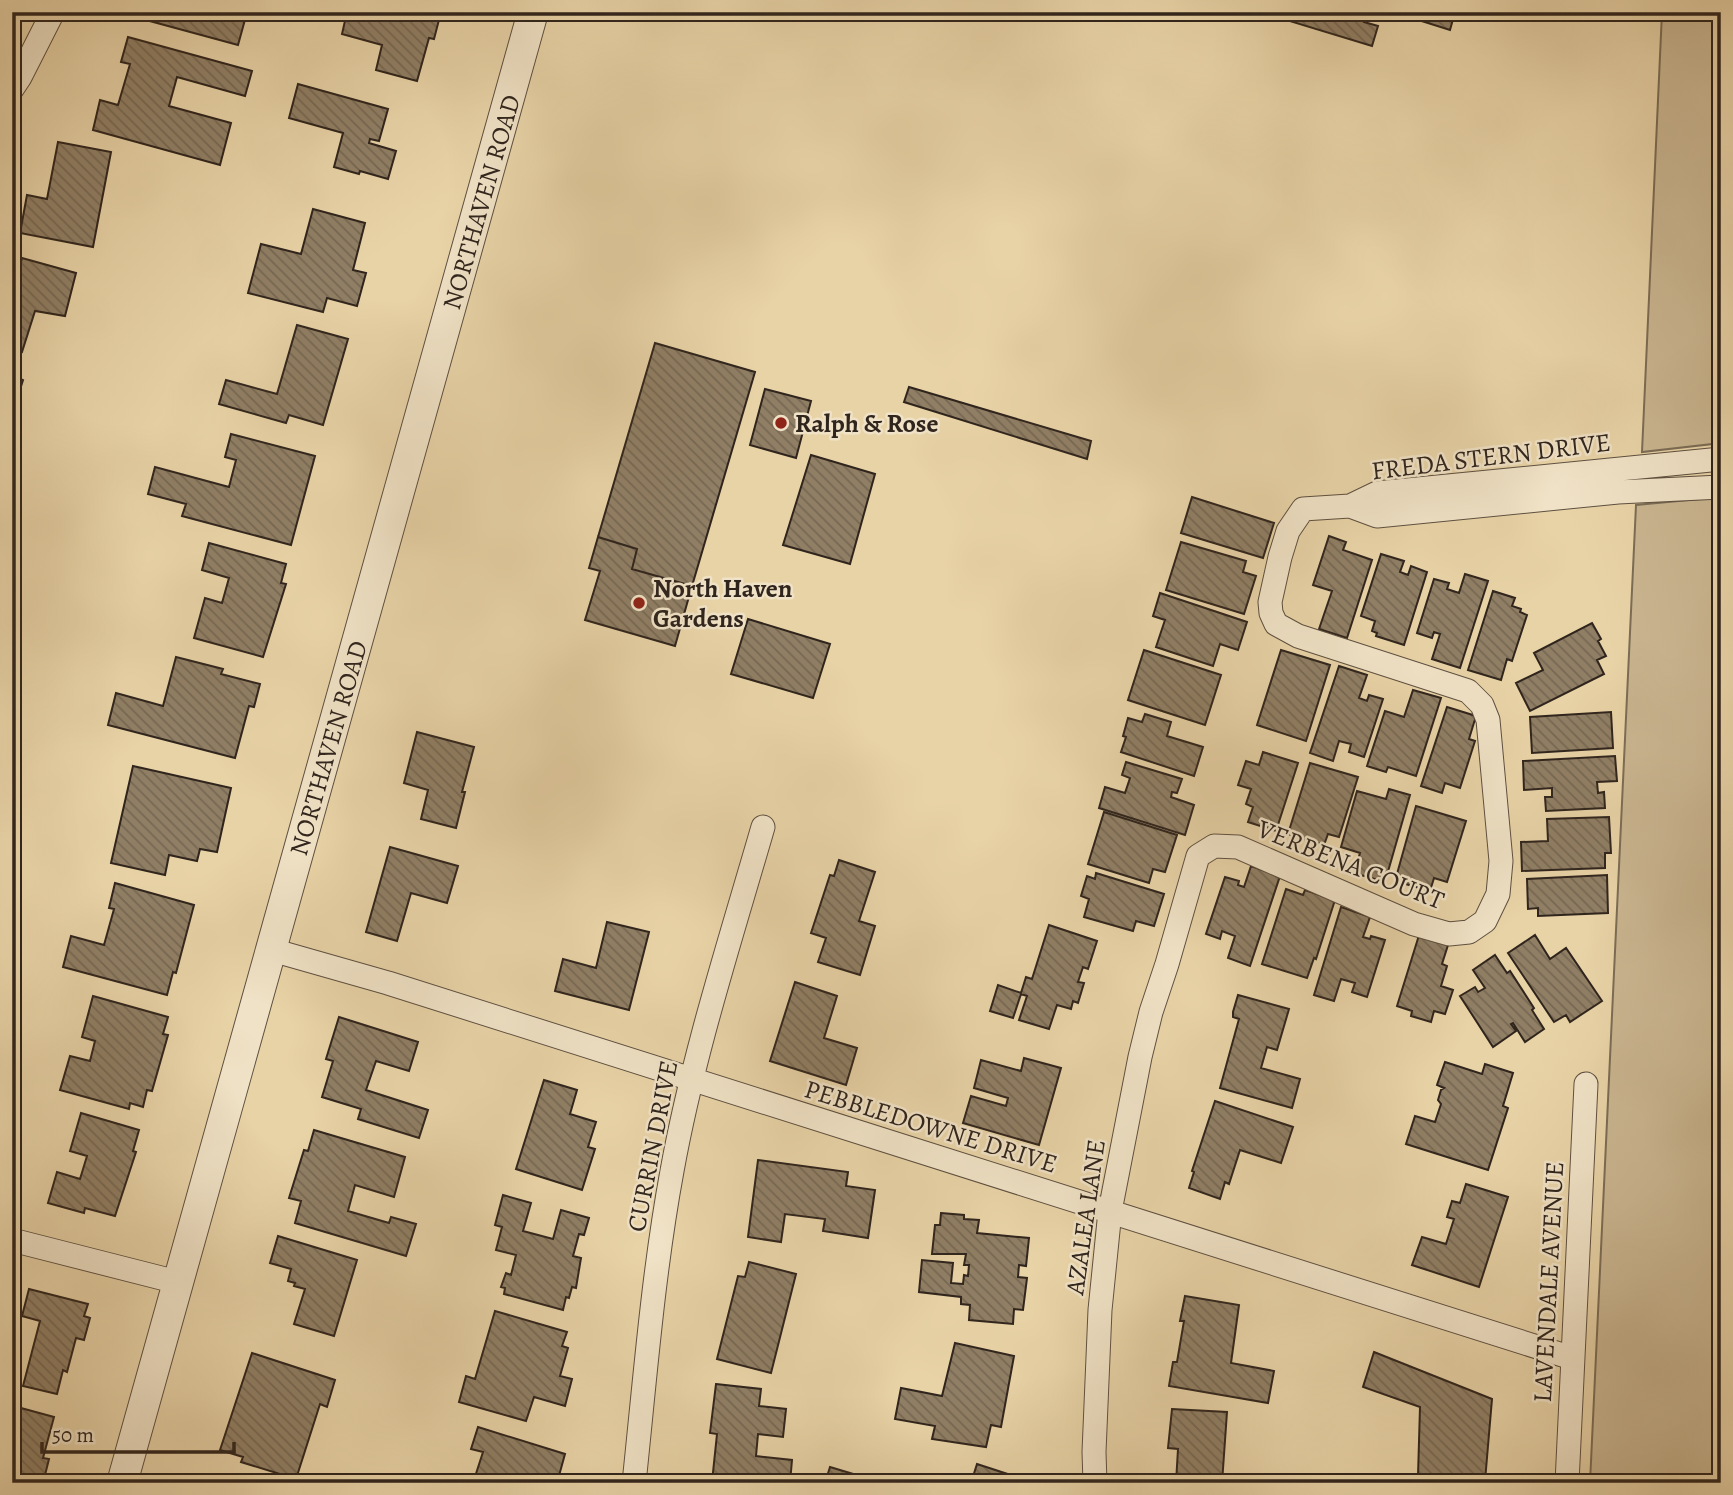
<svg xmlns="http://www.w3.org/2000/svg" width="1733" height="1495" font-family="Alegreya,serif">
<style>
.grass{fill:#c9b590;stroke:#7c6d56;stroke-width:2}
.building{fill:url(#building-back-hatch);stroke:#30251d;stroke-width:2}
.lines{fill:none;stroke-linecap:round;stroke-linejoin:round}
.minor-casing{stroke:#5e5040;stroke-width:25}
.tertiary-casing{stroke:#5e5040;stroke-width:32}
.minor{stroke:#f0e2c6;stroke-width:23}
.tertiary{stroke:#f0e2c6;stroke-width:30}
.poi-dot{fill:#8f2418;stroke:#f0e2c6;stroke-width:2.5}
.labels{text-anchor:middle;stroke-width:5;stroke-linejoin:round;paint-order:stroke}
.street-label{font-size:26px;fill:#30251d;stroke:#f0e2c6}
.poi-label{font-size:26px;font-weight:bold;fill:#30251d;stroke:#f0e2c6;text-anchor:start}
</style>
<defs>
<pattern id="building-back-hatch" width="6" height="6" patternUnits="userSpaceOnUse" patternTransform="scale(1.75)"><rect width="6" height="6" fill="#907f65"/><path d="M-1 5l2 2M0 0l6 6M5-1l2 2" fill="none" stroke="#766853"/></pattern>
</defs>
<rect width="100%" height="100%" fill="#e8d3a7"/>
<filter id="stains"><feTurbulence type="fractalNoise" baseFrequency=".00286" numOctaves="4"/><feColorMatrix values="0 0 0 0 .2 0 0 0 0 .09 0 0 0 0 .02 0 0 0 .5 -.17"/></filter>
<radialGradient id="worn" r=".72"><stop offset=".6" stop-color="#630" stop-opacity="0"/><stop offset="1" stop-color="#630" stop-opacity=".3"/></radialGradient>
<path class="grass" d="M1662 12H1721V443L1642 452Z
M1721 497V1483H1590L1636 505Z"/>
<path class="building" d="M137 12H231L246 16 238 45 135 17Z
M347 12H441L434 39 429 38 417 81 376 70 382 45 342 34Z
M1260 12H1332L1347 17 1349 12H1367L1364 22 1378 26 1372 46Z
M1393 12H1455L1450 30Z
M128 37 252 71 245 96 177 77 169 106 231 123 220 165 93 130 100 100 118 105 130 64 121 62Z
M298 84 388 109 379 141 370 139 369 143 396 151 388 179 360 171 359 174 334 167 343 133 289 118Z
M58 142 111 152 93 247 20 233 27 195 47 199Z
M313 209 365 223 353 270 366 273 357 306 327 298 323 312 248 293 261 244 301 254Z
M22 258 76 273 65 316 35 311 22 352 12 349V283H15Z
M297 325 348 339 323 425 289 415 286 423 219 404 226 380 277 394Z
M655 343 755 372 692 586 632 569 637 549 598 537Z
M12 376 23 380 12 415Z
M909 387 1091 441 1087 459 904 402Z
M765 389 811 401 796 458 750 445Z
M231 434 315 456 291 545 182 516 186 504 148 494 155 467 229 487 236 460 225 457Z
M811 455 875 474 850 564 783 545Z
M1192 497 1274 523 1263 558 1181 533Z
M1329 536 1346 542 1343 550 1372 560 1347 638 1319 629 1332 591 1313 585Z
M598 537 637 549 632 569 692 586 675 646 585 620 600 571 589 568Z
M1181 542 1246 561 1243 572 1256 576 1244 614 1166 590Z
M209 543 286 564 281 583 286 584 263 657 194 638 205 598 222 603 229 578 202 570Z
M1381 554 1404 561 1400 572 1408 575 1411 566 1427 572 1404 645 1376 636 1377 633 1372 631 1375 621 1361 616Z
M1465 574 1488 581 1460 668 1432 659 1440 634 1434 632 1432 638 1417 633 1434 579 1449 583 1447 589 1459 593Z
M1493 591 1515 598 1512 606 1521 609 1520 612 1527 615 1512 661 1507 659 1501 680 1468 670Z
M1160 593 1247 622 1238 650 1220 644 1213 666 1156 647 1165 620 1153 616Z
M748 619 830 644 813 698 731 674Z
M1592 623 1601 639 1598 641 1606 656 1597 660 1604 674 1530 711 1516 683 1543 670 1534 653Z
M1144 650 1221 675 1205 725 1128 700Z
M1281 650 1330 665 1306 741 1257 725Z
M176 657 223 669 221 674 260 684 254 707 249 706 235 758 108 725 116 693 163 706Z
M1339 666 1367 675 1359 698 1367 701 1369 695 1383 699 1364 757 1349 752 1351 744 1339 741 1333 761 1310 753Z
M1413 690 1441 698 1416 776 1388 767 1386 772 1367 766 1385 711 1404 717Z
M1447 707 1476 716 1469 739 1475 741 1460 788 1445 783 1442 793 1421 786Z
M1611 712 1613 748 1532 753 1530 717Z
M1145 714 1171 722 1167 736 1203 747 1194 776 1121 752 1126 737 1123 736 1128 718 1142 722Z
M417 732 474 747 462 792H465L456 828 421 819 428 790 404 783Z
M1263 752 1298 763 1276 831 1248 822 1253 807 1246 804 1251 789 1238 785 1246 761 1259 765Z
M1615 756 1617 781 1597 782 1598 793 1604 792 1605 808 1546 811 1545 797H1552V788L1524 790 1523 761Z
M1126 762 1182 779 1177 793 1172 792 1171 797 1194 805 1185 835 1099 808 1105 787 1125 793 1130 778 1122 775Z
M1310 763 1358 777 1339 837 1328 834 1324 845 1288 834Z
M133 766 231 788 217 852 200 849 197 861 169 855 165 875 111 863Z
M1389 789 1410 795 1385 882 1354 873 1360 853 1341 847 1357 791 1386 799Z
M1416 806 1466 821 1447 882 1434 878 1430 891 1395 881Z
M1104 812 1177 835 1165 872 1153 869 1149 883 1088 864Z
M1609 817 1611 853H1605V868L1522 871 1521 842 1548 841 1547 819Z
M390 847 458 866 447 903 411 893 397 941 366 932Z
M839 860 875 872 859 921 875 926 860 975 818 962 826 938 811 933 830 875 834 876Z
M1251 866 1280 876 1250 966 1228 958 1235 936 1222 931 1220 939 1206 934 1225 877 1239 881 1238 885 1244 887Z
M1096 873 1164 894 1154 926 1136 921 1133 931 1084 917 1089 899 1081 896 1087 876 1095 879Z
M1607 875 1608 913 1538 916V908L1528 909 1527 879Z
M115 883 194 905 176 973 173 972 167 995 63 967 71 936 104 945 114 909 109 908Z
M1286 889 1303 895 1305 890 1335 900 1316 959 1314 958 1307 978 1262 964Z
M1341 907 1370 917 1363 937 1370 939 1371 936 1385 940 1367 997 1352 992 1355 983 1341 979 1334 1001 1314 995Z
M607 922 649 932 629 1010 555 991 563 959 596 968Z
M1049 925 1097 941 1088 969 1083 967 1078 982 1084 983 1078 1003 1073 1001 1071 1009 1057 1005 1049 1029 1019 1020 1027 996 1021 994 1013 1018 990 1011 998 985 1021 993 1026 977 1032 979Z
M1420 932 1449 942 1442 964 1447 966 1441 986 1453 990 1445 1014 1434 1011 1431 1022 1411 1016 1412 1011 1397 1006Z
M1535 935 1550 959 1566 948 1602 1001 1570 1022 1566 1015 1554 1022 1508 953Z
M1495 955 1507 973 1510 971 1534 1008 1532 1010 1544 1029 1525 1042 1513 1023 1511 1024 1516 1031 1493 1047 1460 996 1475 987 1478 992 1485 988 1473 970Z
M795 982 837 996 824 1038 857 1048 846 1085 770 1061Z
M1238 995 1289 1009 1277 1050 1267 1047 1261 1068 1300 1079 1292 1108 1220 1088 1239 1019 1233 1017V1012Z
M93 996 168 1017 163 1034 168 1035 152 1091 147 1090 143 1107 130 1103 129 1109 60 1090 70 1056 90 1061 95 1041 82 1037Z
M339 1017 418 1042 409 1071 376 1061 366 1090 428 1110 419 1138 358 1119 361 1109 322 1097 333 1061 326 1059Z
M1024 1058 1061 1068 1039 1145 963 1123 971 1096 1006 1106 1008 1098 974 1088 981 1060 1021 1071Z
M1445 1062 1482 1074 1485 1064 1513 1073 1503 1106 1508 1108 1488 1170 1406 1144 1415 1116 1435 1122 1441 1104 1438 1100 1441 1090 1444 1088 1437 1085Z
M544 1080 577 1090 570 1114 596 1122 588 1147 595 1149 582 1190 516 1169Z
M1215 1101 1293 1127 1281 1163 1240 1150 1229 1184 1225 1182 1220 1199 1189 1188 1194 1172 1192 1171Z
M81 1113 139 1130 133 1151 136 1152 115 1216 85 1208 84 1213 48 1203 57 1172 80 1179 87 1156 70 1151Z
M314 1130 405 1157 394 1197 355 1185 348 1211 389 1223 391 1217 416 1224 406 1256 295 1223 301 1201 289 1198 304 1150 308 1151Z
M758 1160 848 1172 846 1186 875 1190 868 1238 823 1231 825 1219 785 1214 781 1242 748 1237Z
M1466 1184 1508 1197 1479 1287 1412 1265 1422 1237 1446 1244 1454 1219 1447 1217 1452 1201 1460 1203Z
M503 1195 531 1203 523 1231 553 1239 561 1210 589 1218 584 1235 579 1234 573 1256 581 1258 576 1288 572 1287 569 1298 566 1297 563 1310 504 1294 505 1288 501 1287 506 1273 511 1275 516 1255 496 1250 502 1227 495 1225Z
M941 1213 964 1215V1219L979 1220 977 1233 1029 1238 1026 1266 1019 1265 1018 1277 1027 1278 1023 1310 1014 1309 1013 1324 969 1320 970 1305 961 1304V1297L919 1292 922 1260 953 1263 951 1283 963 1284 964 1275 968 1276 969 1265H964L966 1254H932L935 1225H940Z
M278 1236 357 1260 334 1336 294 1324 305 1289 294 1286 295 1283 288 1281 291 1269 270 1263Z
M749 1262 796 1274 771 1373 717 1359 738 1276 745 1277Z
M29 1289 88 1304 84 1316 90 1318 84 1340 76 1338 67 1372 63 1370 57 1394 23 1386 40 1321 22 1316Z
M1185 1296 1239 1305 1231 1363 1274 1371 1268 1403 1169 1386 1173 1362H1177L1184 1321H1180Z
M495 1311 567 1332 562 1346 568 1348 560 1376 572 1379 565 1406 534 1397 526 1421 459 1402 466 1376 475 1379Z
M955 1343 1014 1356 1001 1427 991 1425 986 1447 932 1439 935 1426 895 1419 901 1388 942 1396Z
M1374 1352 1492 1399 1485 1481 1418 1476 1420 1407 1363 1387Z
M252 1353 335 1380 327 1407 320 1404 296 1479 241 1462 243 1457 220 1450Z
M716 1384 761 1389 759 1406 786 1409 783 1437 758 1434 756 1456 792 1460 790 1483 712 1482 717 1434 710 1433Z
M21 1408 54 1417 43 1458 49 1459 43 1483H12V1439Z
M1172 1409 1227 1412 1222 1483H1176L1178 1449 1168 1448Z
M478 1427 565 1454 557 1483H473L483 1452 471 1449Z
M977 1464 1020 1478 1019 1483H971Z
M830 1467 860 1476 859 1483H825Z"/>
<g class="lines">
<g class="minor-casing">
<path id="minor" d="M12 89 20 77 53 12
M1350 506 1377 516 1618 492 1721 487
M272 950 388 983 1572 1358
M12 1240 177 1282
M634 1483C645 1379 653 1274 672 1171 693 1055 730 941 763 827
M1095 1483 1094 1452 1100 1310 1110 1211 1140 1057 1151 1012 1167 964 1198 856 1214 846 1238 847 1414 924 1449 934 1469 932 1485 921 1498 894 1501 861 1488 720 1482 705 1468 691 1298 636 1276 624 1271 613 1270 602 1280 557 1288 531 1303 509 1350 506 1377 493 1721 459
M1567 1483 1586 1084"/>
</g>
<g class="tertiary-casing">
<path id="tertiary" d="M122 1483 533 12"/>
</g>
<use href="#minor" class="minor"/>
<use href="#tertiary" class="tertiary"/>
</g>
<g class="poi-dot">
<circle cx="781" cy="423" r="7"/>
<circle cx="639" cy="603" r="7"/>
</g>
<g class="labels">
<g class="street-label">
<text transform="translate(481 202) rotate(-74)" y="9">NORTHAVEN ROAD</text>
<text transform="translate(1491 456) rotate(-7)" y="9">FREDA STERN DRIVE</text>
<text transform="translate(328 748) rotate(-74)" y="9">NORTHAVEN ROAD</text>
<text transform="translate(1351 864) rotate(22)" y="9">VERBENA COURT</text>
<text transform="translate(931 1126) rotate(17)" y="9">PEBBLEDOWNE DRIVE</text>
<text transform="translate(652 1146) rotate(-79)" y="9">CURRIN DRIVE</text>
<text transform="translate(1085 1217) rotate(-82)" y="9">AZALEA LANE</text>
<text transform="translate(1548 1282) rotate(-87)" y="9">LAVENDALE AVENUE</text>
</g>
<g class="poi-label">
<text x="795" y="432">Ralph &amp; Rose</text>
<text x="653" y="597">North Haven<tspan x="653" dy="30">Gardens</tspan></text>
</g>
</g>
<rect width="1733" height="1495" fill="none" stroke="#e8d3a7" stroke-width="42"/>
<rect x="14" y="14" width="1705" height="1467" fill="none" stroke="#30251d" stroke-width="3.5"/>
<rect x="21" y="21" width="1691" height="1453" fill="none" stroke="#30251d" stroke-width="2"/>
<path d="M42 1442v10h192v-10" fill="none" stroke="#30251d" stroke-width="3.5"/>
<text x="52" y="1442" font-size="21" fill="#30251d" stroke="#f0e2c6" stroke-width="5" paint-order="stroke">50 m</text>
<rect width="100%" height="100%" filter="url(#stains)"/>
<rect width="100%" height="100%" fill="url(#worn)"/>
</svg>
